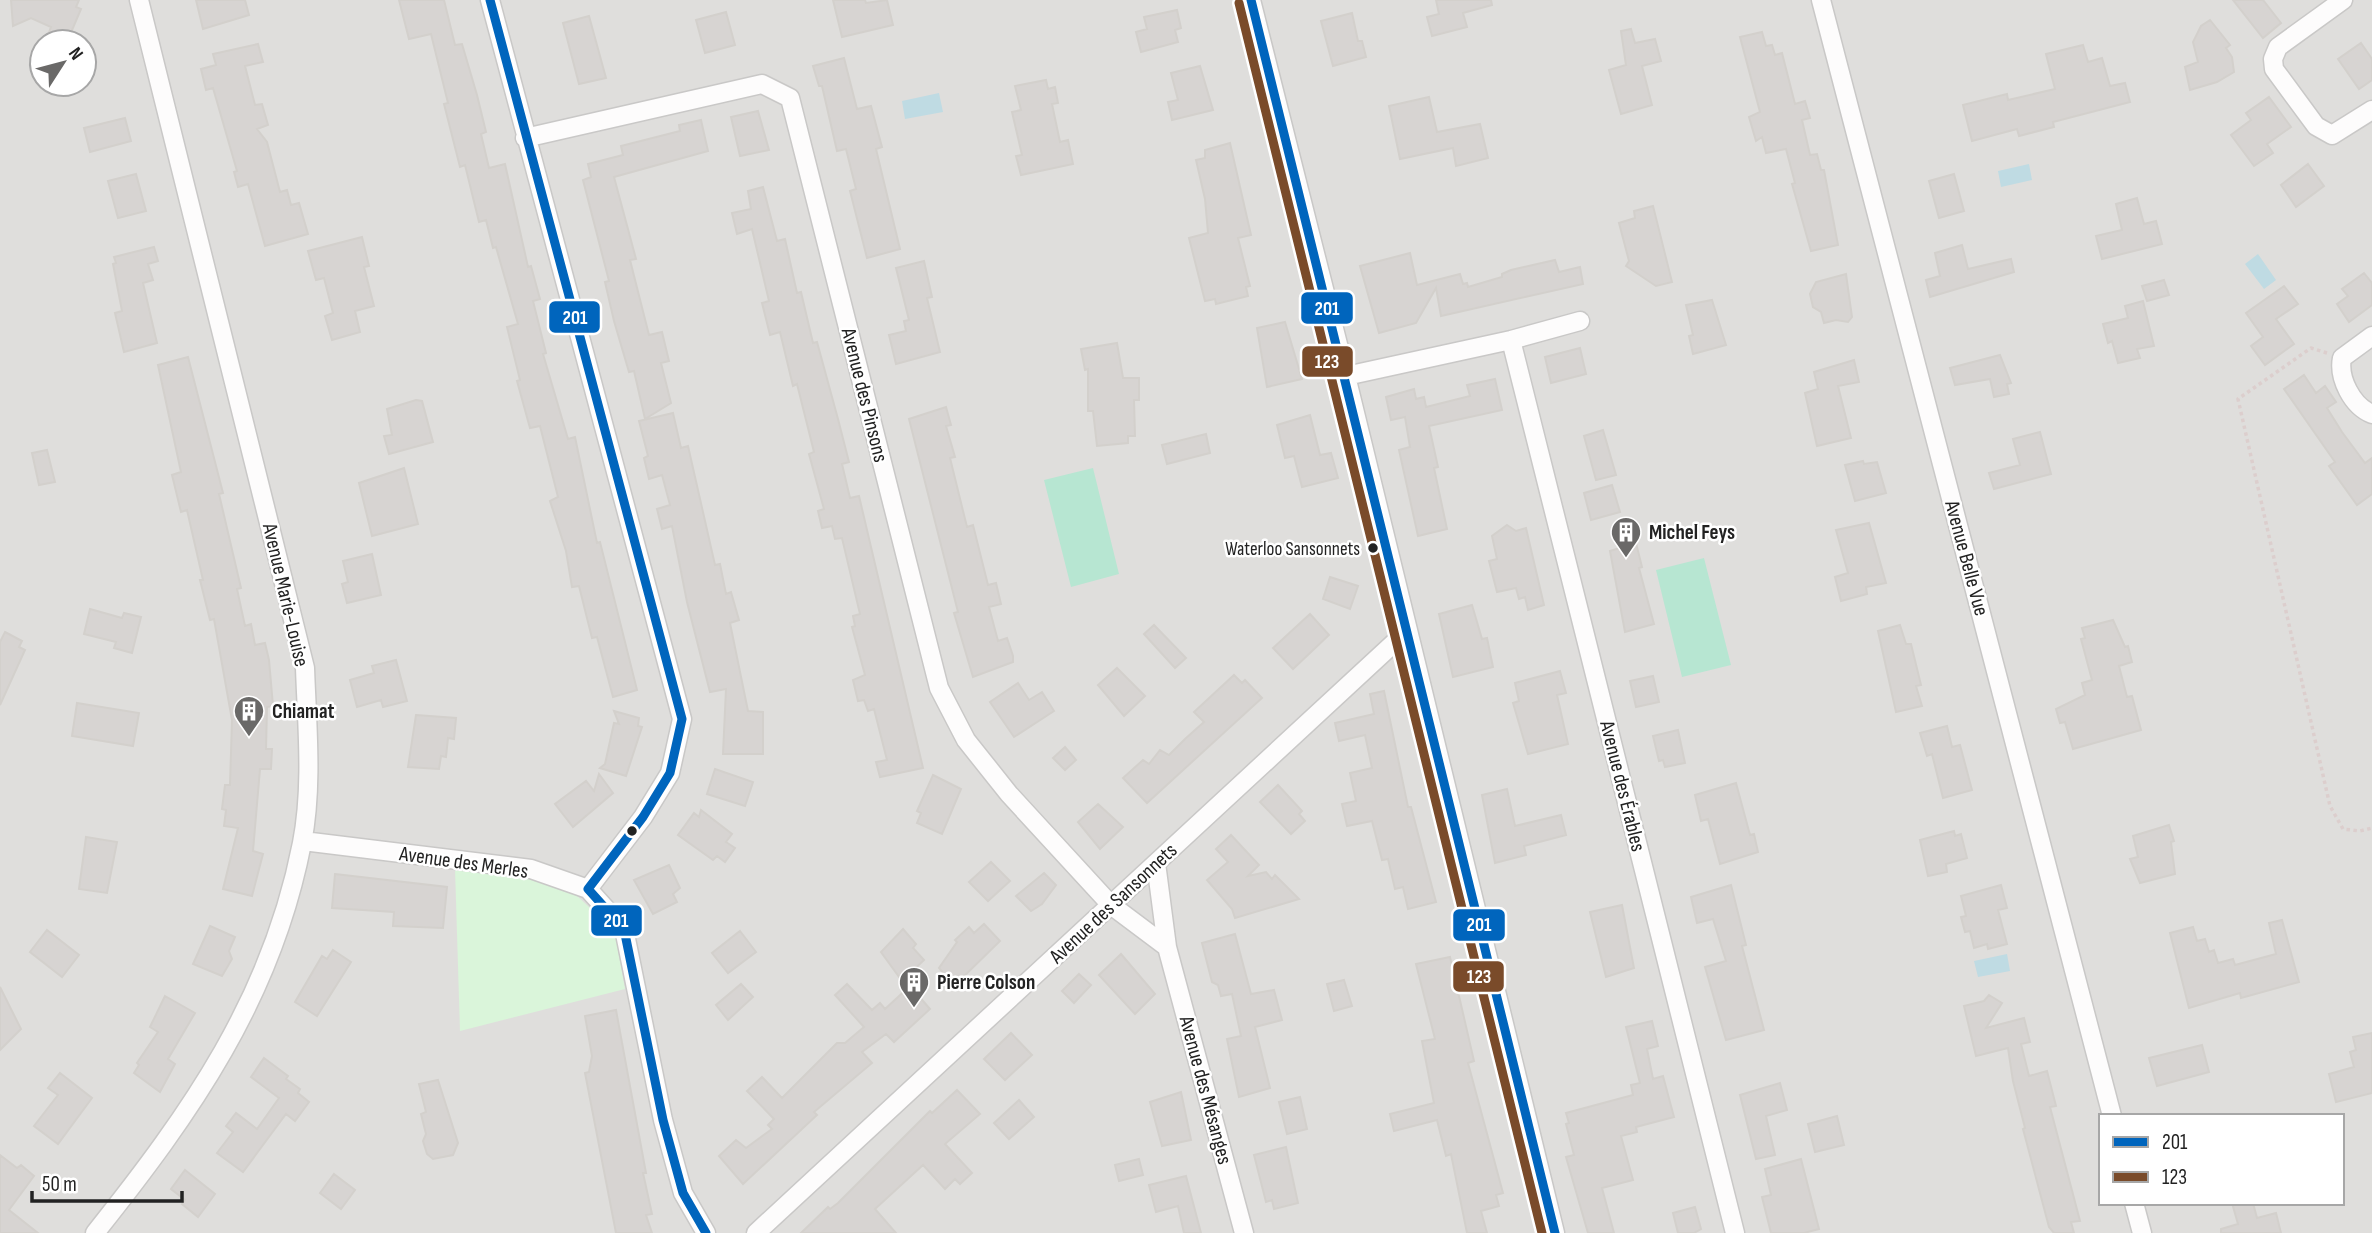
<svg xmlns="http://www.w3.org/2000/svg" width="2372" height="1233" font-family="'Sofia Sans Condensed',sans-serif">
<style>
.residential{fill:#dfdedc;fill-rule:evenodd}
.park{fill:#daf5da}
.pitch{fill:#b7e6d2}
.water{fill:#bfdbe3}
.building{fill:#d7d4d2;stroke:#d3d0cc;stroke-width:2}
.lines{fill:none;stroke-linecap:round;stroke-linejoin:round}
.minor-casing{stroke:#c9c8c7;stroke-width:21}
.path{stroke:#dccecd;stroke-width:3.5;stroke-dasharray:3.5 3.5;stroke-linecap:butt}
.minor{stroke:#fdfcfc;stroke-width:18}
.bus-1-casing{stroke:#fff;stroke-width:14}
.bus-2-casing{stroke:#fff;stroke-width:14}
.bus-1{stroke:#0065bd;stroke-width:9}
.bus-2{stroke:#7a4b2a;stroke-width:9}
.bus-dot{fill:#222;stroke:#fff;stroke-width:2.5}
.labels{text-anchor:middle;stroke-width:5;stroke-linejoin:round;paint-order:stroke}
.bus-label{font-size:19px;fill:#222;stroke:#fff;text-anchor:end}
.street-label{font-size:21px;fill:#222;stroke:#fff}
.poi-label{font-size:21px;font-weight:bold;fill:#222;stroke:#fff;text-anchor:start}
.line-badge{stroke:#fff;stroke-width:2.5}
.badge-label{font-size:19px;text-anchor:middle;font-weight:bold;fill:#fff}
</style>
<rect width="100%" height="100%" fill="#f0eeeb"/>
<path class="residential" d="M0 0H2372V1233H0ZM42 42H84V84H42ZM2101 1116H2342V1203H2101Z"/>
<path class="park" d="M455 868 532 877 576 895 602 919 616 939 625 989 460 1031Z"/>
<path class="pitch" d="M1093 468 1119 574 1071 587 1044 480Z
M1704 558 1731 665 1682 677 1656 570Z"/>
<path class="water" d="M939 93 943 112 905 119 902 101Z
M2029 164 2032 180 2001 187 1998 171Z
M2258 254 2276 280 2264 289 2245 264Z
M2007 954 2010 971 1978 977 1974 961Z"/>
<path class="building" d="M11 0H79L76 7 81 9 67 42 48 35 51 27 31 18 13 26Z
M196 0H245L249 15 203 29Z
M399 0H444L455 45 462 44 477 95 486 132 481 134 489 168 505 164 528 267 531 266 540 299 533 301 546 353 543 354 568 439 575 437 597 543 600 542 637 690 613 697 597 637 592 638 579 586 572 587 566 551 550 501 558 497 540 426 530 428 517 381 520 380 507 327 518 324 496 247 493 248 486 220 479 222 465 165 460 167 444 104 448 103 431 34 409 39Z
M833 0H865L866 3 887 0 893 25 842 37Z
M1436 0H1491L1492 5 1463 13 1467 27 1432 36 1427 17 1439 14Z
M2233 0H2263L2281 23 2263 38Z
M1177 10 1181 28 1175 30 1178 42 1141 52 1136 32 1147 29 1144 17Z
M726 12 735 45 705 53 696 20Z
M1352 13 1358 41H1362L1366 57 1333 66 1321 21Z
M589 16 606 78 579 84 563 23Z
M2210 20 2230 45 2226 48 2232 57 2234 72 2217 82 2190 90 2185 67 2198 62 2193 42 2201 26Z
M1631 29 1635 43 1655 39 1661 61 1642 66 1652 105 1621 114 1609 70 1626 65 1621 31Z
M1762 32 1766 46 1772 45 1775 55 1782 53 1795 104 1805 101 1810 118 1802 120 1810 155 1817 154 1821 170H1824L1838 245 1811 251 1792 184 1795 183 1786 149 1766 153 1762 137 1756 141 1749 117 1760 112 1740 37Z
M2361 43 2372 59V80L2359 89 2338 59Z
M258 44 263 62 245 66 255 105 262 104 268 125 257 129 267 142 280 192 287 190 291 205 299 203 308 234 265 246 248 184 238 187 234 172 237 171 213 88 206 90 201 69 216 65 213 54Z
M2083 45 2088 62 2102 58 2110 86 2125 83 2130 102 2053 122 2054 127 2019 136 2017 129 1972 141 1963 105 2007 94 2008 100 2055 89 2046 54Z
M844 58 857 109 871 106 882 147 876 149 900 249 867 258 850 191 856 189 846 149 837 151 822 86H819L813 66Z
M1200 66 1213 110 1172 120 1168 102 1178 100 1171 73Z
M1046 80 1048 89 1055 87 1058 103 1052 104 1060 142 1068 140 1073 164 1021 175 1016 156 1022 155 1012 112 1021 110 1015 86Z
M1429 97 1437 132 1480 124 1488 158 1456 166 1453 148 1400 159 1389 106Z
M2269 97 2291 127 2267 144 2273 153 2254 166 2231 135 2251 120 2246 113Z
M758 111 769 150 740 156 731 117Z
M125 118 131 141 90 152 84 128Z
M701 120 708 151 614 177 636 259 630 260 649 335 662 332 669 361 661 363 671 403 645 419 634 371 629 372 614 321 605 282 609 281 583 180 591 177 588 164 623 155 621 146 680 131 679 125Z
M1230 143 1251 235 1238 238 1250 286 1246 287 1248 296 1216 304 1215 299 1205 301 1189 238 1208 233 1205 199 1196 160 1205 158V150Z
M2308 164 2324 186 2296 207 2281 185Z
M136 174 146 211 118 218 108 181Z
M1954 174 1964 211 1939 218 1929 181Z
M763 187 777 241 785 239 797 293 801 292 813 343 817 342 838 419 849 462 842 464 850 498 859 496 923 768 880 777 876 762 887 760 874 709 868 711 864 700 858 701 853 680 865 675 852 627 855 626 853 616 860 614 842 538 835 539 832 526 822 528 818 511 824 509 809 454 814 452 797 384 793 386 780 332 770 335 762 303 769 301 752 229 737 234 732 213 751 209 748 191Z
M2137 198 2144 224 2156 221 2162 244 2102 259 2096 236 2122 230 2116 204Z
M1653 206 1672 282 1656 286 1626 266 1629 261 1619 223 1635 218 1634 211Z
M362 237 369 266 364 267 374 306 355 311 360 332 332 340 325 316 333 313 324 278 316 280 308 251Z
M1962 245 1968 269 2011 259 2014 272 1930 297 1926 280 1940 276 1935 253Z
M154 247 158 261 148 264 153 280 143 283 157 343 124 352 115 313 122 311 113 264 116 263 114 257Z
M1410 253 1417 285 1460 274 1463 284 1467 283 1468 287 1502 277V274L1511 270 1555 260 1559 272 1580 267 1583 284 1441 316 1436 288 1416 323 1379 333 1360 266Z
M924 261 932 297 927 298 940 352 896 364 889 335 906 331 904 321 909 320 896 268Z
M2364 273 2372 283V305L2349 322 2337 304 2348 296 2342 289Z
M1846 274 1852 317 1848 322 1836 320 1824 323 1821 312 1813 307 1810 294 1816 282Z
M2164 280 2169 295 2147 301 2142 286Z
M2284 286 2298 304 2276 319 2294 344 2265 365 2251 346 2263 337 2246 313Z
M1712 300 1726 345 1693 354 1689 336 1693 335 1686 305Z
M2143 301 2154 346 2137 349 2140 358 2118 363 2112 341 2108 343 2103 324 2128 318 2125 306Z
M1285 322 1302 379 1267 387 1257 328Z
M1117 343 1123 378H1139V400H1134L1135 436H1128V443L1097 446 1093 411H1088V369L1085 370 1081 349Z
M1580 348 1586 374 1551 383 1545 357Z
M2000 355 2011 383 2007 384 2009 394 1994 397 1990 379 1955 385 1950 368Z
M188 357 223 493 219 494 241 588 237 589 245 626 251 624 255 645 265 643 269 660 273 706 267 707 266 749H272L271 769H260L253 851 263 854 252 896 223 889 238 828 224 826 226 810 222 809 225 785H230L232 720 214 619 210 620 200 580H203L187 510 181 512 172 475 181 472 158 365Z
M1854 360 1859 382 1838 386 1851 438 1817 446 1805 393 1818 389 1814 372Z
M2304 375 2316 393 2325 386 2336 402 2327 408 2342 432 2365 463 2372 458V494L2357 505 2329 466 2335 462 2284 389Z
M1495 379 1502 410 1429 426 1438 467 1434 468 1447 529 1418 536 1399 450 1410 447 1405 417 1391 420 1386 397 1414 389 1416 399 1424 397 1426 407 1470 396 1467 385Z
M416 400 422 401 433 442 389 454 384 436 392 435 387 409Z
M946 407 951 425 946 426 955 457 950 458 967 527 973 525 988 585 996 583 1001 604 989 607 998 641 1007 638 1013 656V662L973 677 954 613 958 612 909 419Z
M673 413 681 448 688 446 715 565 720 564 726 594 731 592 739 620 730 623 748 711 763 712V754H723L726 689 710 692 687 602 672 526 662 529 657 509 670 505 662 475 649 479 644 458 648 456 639 421Z
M1310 415 1320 455 1331 453 1338 478 1302 487 1294 456 1285 458 1277 425Z
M1603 430 1616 475 1596 480 1584 436Z
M2040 432 2051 474 1994 489 1989 473 2020 465 2013 439Z
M1206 434 1210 453 1167 464 1162 445Z
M47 450 55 482 39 485 32 453Z
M1863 461 1864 464 1877 462 1886 493 1855 501 1845 465Z
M404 468 418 524 372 536 359 483Z
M1612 485 1620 512 1591 520 1584 493Z
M1869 523 1886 583 1866 587 1867 594 1841 601 1835 577 1848 573 1836 530Z
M1507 525 1516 531 1526 528 1544 605 1528 610 1525 597 1519 599 1516 588 1497 592 1489 561 1497 559 1492 536Z
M1636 543 1642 567 1639 568 1654 624 1625 632 1610 551Z
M372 554 381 595 347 603 342 584 348 582 343 561Z
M1330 577 1358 586 1350 609 1323 599Z
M1472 605 1482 639 1487 638 1493 667 1453 677 1439 614Z
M90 609 122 618 124 613 141 617 132 653 114 648 116 642 84 634Z
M1310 614 1329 635 1293 669 1273 648Z
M2113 620 2125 647 2128 646 2132 662 2119 666 2127 697 2132 696 2141 730 2073 749 2065 722 2060 723 2056 709 2085 695 2082 683 2092 680 2081 639 2085 638 2082 628Z
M1154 625 1186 658 1175 668 1144 634Z
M1900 625 1906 644H1911L1921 685 1916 686 1922 706 1896 712 1878 631Z
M5 632 22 641 19 647 25 650 0 705V642Z
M396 660 407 701 383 707 381 700 357 707 350 680 374 673 372 666Z
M1117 668 1145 696 1124 716 1098 685Z
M1560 671 1566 693 1557 695 1568 744 1528 754 1513 703 1519 701 1515 683Z
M1234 675 1242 683 1245 680 1262 698 1147 803 1123 778 1143 760 1149 764 1160 750 1169 755 1185 739 1204 722 1194 712Z
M1653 676 1659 702 1636 707 1630 681Z
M1018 683 1029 700 1042 692 1054 711 1014 737 990 702Z
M1384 691 1408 807H1411L1436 902 1408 909 1403 887 1395 889 1388 859 1382 860 1372 821 1347 826 1342 804 1356 801 1350 773 1372 768 1365 735 1339 741 1335 723 1374 714 1370 694Z
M77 703 139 713 133 746 72 736Z
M614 711 639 718 638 726 642 727 626 776 600 768 605 764 614 723 619 724Z
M416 715 456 718 454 739 448 738 446 757 441 756 439 769 408 767Z
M1947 726 1952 747 1960 745 1972 790 1943 798 1932 754 1927 756 1920 733Z
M1678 730 1685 763 1665 767 1663 760 1659 761 1653 736Z
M1065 747 1076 760 1065 770 1053 758Z
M715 769 753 782 745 806 707 794Z
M599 774 613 793 573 827 555 804 586 781 594 791Z
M933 775 961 789 942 834 917 823 921 813 917 811Z
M1736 783 1750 835 1754 834 1758 852 1720 864 1708 819 1701 821 1695 795Z
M1278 785 1302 811 1299 814 1305 821 1291 834 1260 802Z
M1507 789 1515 826 1561 815 1566 835 1524 846 1526 855 1495 863 1482 795Z
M1098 804 1123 827 1100 849 1078 822Z
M701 810 732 834 726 842 735 848 725 862 717 856 713 860 678 835 694 813 699 817Z
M2169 825 2174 841 2171 842 2175 874 2140 883 2130 859 2138 857 2133 836Z
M1954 831 1955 836 1961 834 1967 858 1946 864 1947 872 1928 876 1920 840Z
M1231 835 1259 865 1248 876 1266 872 1272 879 1275 875 1299 899 1235 918 1232 909 1207 880 1228 862 1216 849Z
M86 837 117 842 107 893 79 889Z
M991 862 1010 881 988 901 969 882Z
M669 865 680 888 673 894 677 902 653 914 634 880Z
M1044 873 1056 885 1042 904 1031 911 1016 896Z
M335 874 447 887 443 928 393 926 394 912 332 908Z
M1731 885 1746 945 1742 946 1764 1030 1726 1040 1705 967 1726 961 1713 919 1697 923 1691 897Z
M2001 885 2007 908 1998 910 2007 944 1988 949 1987 944 1974 948 1970 931 1965 932 1961 917 1966 916 1961 896Z
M1622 905 1634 968 1606 977 1590 912Z
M2282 920 2299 982 2241 998 2240 993 2189 1008 2170 933 2193 927 2197 941 2205 939 2209 952 2214 950 2218 963 2233 959 2235 965 2276 954 2269 923Z
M984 924 1000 941 954 986 939 968 957 942 955 940 969 927 974 933Z
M210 926 235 937 229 951 232 959 222 976 193 964Z
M903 929 916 944 913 948 924 960 902 981 881 952Z
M47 930 79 955 62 977 30 952Z
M740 931 756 952 728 973 712 953Z
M1235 934 1251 994 1274 990 1282 1020 1255 1027 1270 1088 1239 1097 1227 1039 1241 1036 1232 994 1221 996 1218 985 1212 982 1202 943Z
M333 950 351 962 317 1016 295 1002 322 956 327 959Z
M1121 954 1155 994 1135 1014 1099 975Z
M1450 957 1474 1061 1468 1063 1503 1193 1496 1195 1499 1206 1481 1211 1487 1233H1467L1451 1154 1446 1156 1437 1120 1394 1131 1390 1114 1434 1103 1422 1041 1435 1039 1416 964Z
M1079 974 1091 985 1074 1003 1062 991Z
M1344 980 1352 1006 1334 1011 1327 984Z
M741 984 753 997 728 1020 716 1005Z
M847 984 872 1010 880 1003 885 1009 910 986 930 1009 894 1042 886 1034 862 1052 872 1063 814 1112 817 1115 743 1184 719 1156 736 1140 746 1148 772 1129 768 1125 774 1119 747 1091 762 1077 782 1098 837 1043H845L864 1027 835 995Z
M0 987 21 1029 0 1050Z
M1989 995 2002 1003 1986 1028 2024 1018 2030 1042 2021 1044 2029 1076 2047 1071 2056 1106 2050 1107 2080 1221 2071 1222 2074 1233H2054L2049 1227 2023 1129 2025 1128 2013 1081 2008 1048 1976 1056 1964 1006 1984 1001Z
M165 996 195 1013 168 1059 175 1064 160 1092 134 1073 139 1065 137 1063 158 1032 150 1027Z
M616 1010 646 1173H643L652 1214 646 1215 652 1233H616L585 1073 589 1072 592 1056 585 1016Z
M1652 1021 1658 1046 1647 1049 1653 1079 1663 1076 1674 1117 1636 1127 1637 1132 1621 1136 1633 1180 1602 1188 1614 1233H1588L1566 1157 1574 1155 1566 1124 1569 1123 1566 1113 1633 1095 1631 1085 1640 1083 1626 1027Z
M1011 1033 1032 1055 1005 1080 984 1059Z
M2372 1033V1093L2336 1102 2329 1074 2354 1067 2350 1052 2356 1050 2353 1037Z
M2202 1045 2209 1072 2157 1086 2149 1058Z
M264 1058 288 1076 286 1079 300 1089 298 1093 309 1102 295 1121 286 1114 243 1172 217 1153 233 1132 226 1126 236 1113 257 1129 279 1098 251 1077Z
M60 1073 92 1098 58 1144 34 1126 58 1095 48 1088Z
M438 1080 458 1143 453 1155 433 1159 427 1154 423 1141 426 1134 421 1114 426 1112 419 1084Z
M1780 1083 1787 1110 1766 1116 1775 1155 1756 1159 1740 1095Z
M957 1090 980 1114 945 1144 972 1173 960 1184 955 1179 945 1189 923 1165 875 1209 896 1233H801L828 1207 830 1209 838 1203 930 1111 932 1113Z
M1181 1092 1191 1140 1162 1146 1150 1102Z
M1300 1097 1307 1129 1287 1134 1279 1102Z
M1019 1100 1034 1117 1009 1139 994 1123Z
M1837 1116 1844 1145 1815 1152 1808 1124Z
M1286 1147 1298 1203 1274 1209 1272 1200 1266 1202 1254 1155Z
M0 1155 17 1168 21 1165 34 1176 9 1210 38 1233H0Z
M1139 1159 1143 1175 1119 1181 1115 1165Z
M1801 1159 1819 1229 1804 1233H1771L1762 1197 1771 1195 1765 1169Z
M185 1170 215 1194 198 1217 182 1204 185 1200 171 1189Z
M334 1174 355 1190 341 1209 320 1193Z
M1186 1176 1201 1233H1184L1178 1206 1156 1212 1149 1185Z
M2232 1203H2253L2257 1218 2276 1213 2281 1233H2221V1229L2238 1224Z
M1695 1207 1701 1229 1694 1233H1678L1673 1213Z"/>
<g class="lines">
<g class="minor-casing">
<path id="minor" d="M490 0 682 719 670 773 643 817 588 889
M1251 0 1346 376 1555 1233
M1821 0 2112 1116
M2343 0 2278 47 2273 59 2274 69 2316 126 2332 135 2372 110
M525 138 762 84 790 98 939 688 966 740 1009 794 1111 905 1167 947
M2372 336 2342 358C2338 378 2352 406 2372 414
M1511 340 1735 1233
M1346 376 1511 340 1580 321
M303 841 531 869 588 889 624 929 663 1120 683 1193 706 1233
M1156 863 1167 947 1244 1233
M2134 1203 2142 1233
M95 1233C191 1113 272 998 302 843 313 787 307 725 305 668L139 0
M756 1233 1408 630"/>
</g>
<path class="path" d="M2327 353 2311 348 2238 399 2330 806 2343 829 2360 831 2372 828"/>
<use href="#minor" class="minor"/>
<g class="bus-1-casing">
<path id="bus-1" d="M490 0 682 719 670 773 643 817 588 889 624 929 663 1120 683 1193 706 1233
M1251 0 1555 1233"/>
</g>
<g class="bus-2-casing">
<path id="bus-2" d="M1239 3 1542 1233"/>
</g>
<use href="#bus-1" class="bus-1"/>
<use href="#bus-2" class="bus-2"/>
</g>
<defs>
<g id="building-pin" transform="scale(1.575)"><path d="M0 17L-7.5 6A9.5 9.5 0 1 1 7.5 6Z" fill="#6a6968" stroke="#fff"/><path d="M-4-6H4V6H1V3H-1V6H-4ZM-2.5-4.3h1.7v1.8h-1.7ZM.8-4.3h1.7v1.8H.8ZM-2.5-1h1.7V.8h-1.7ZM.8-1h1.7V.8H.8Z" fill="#fff"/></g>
</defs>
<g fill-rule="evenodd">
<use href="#building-pin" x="1626" y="532"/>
<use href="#building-pin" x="249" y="711"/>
<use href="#building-pin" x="914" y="982"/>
</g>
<g class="bus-dot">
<circle cx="1373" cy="548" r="6"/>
<circle cx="632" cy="831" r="6"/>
</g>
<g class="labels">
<g class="bus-label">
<text x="1360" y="555">Waterloo Sansonnets</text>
</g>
<g class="street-label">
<text transform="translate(865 395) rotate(76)" y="7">Avenue des Pinsons</text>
<text transform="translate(1967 558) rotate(75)" y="7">Avenue Belle Vue</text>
<text transform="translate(286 595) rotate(77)" y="7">Avenue Marie-Louise</text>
<text transform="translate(1623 786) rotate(76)" y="7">Avenue des Érables</text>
<text transform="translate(464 862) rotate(8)" y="7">Avenue des Merles</text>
<text transform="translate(1113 903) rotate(-43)" y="7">Avenue des Sansonnets</text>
<text transform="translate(1206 1090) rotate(75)" y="7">Avenue des Mésanges</text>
</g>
<g class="poi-label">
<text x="1649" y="539">Michel Feys</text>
<text x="272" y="718">Chiamat</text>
<text x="937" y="989">Pierre Colson</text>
</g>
</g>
<g class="line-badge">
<rect x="1300" y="291" width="54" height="34" rx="7" fill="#0065bd"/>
<rect x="548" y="300" width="53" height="34" rx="7" fill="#0065bd"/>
<rect x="1301" y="345" width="53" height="33" rx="7" fill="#7a4b2a"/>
<rect x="590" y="904" width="53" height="33" rx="7" fill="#0065bd"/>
<rect x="1452" y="908" width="54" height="34" rx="7" fill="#0065bd"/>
<rect x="1452" y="960" width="53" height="33" rx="7" fill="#7a4b2a"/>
</g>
<g class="badge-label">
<text x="1327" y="315">201</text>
<text x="575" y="324">201</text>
<text x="1327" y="368">123</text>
<text x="616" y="927">201</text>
<text x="1479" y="931">201</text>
<text x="1479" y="983">123</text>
</g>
<rect x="2099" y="1114" width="245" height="91" fill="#ffffff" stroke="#a7a7a7" stroke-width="2"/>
<rect x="2113" y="1137" width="35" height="10" fill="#0065bd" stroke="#a7a7a7" stroke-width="2"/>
<text x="2162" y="1149" font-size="21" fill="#222222">201</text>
<rect x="2113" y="1172" width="35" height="10" fill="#7a4b2a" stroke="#a7a7a7" stroke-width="2"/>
<text x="2162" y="1184" font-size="21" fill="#222222">123</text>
<g transform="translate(63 63) rotate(54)"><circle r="33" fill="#ffffff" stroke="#a7a7a7" stroke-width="2"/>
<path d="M0-5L12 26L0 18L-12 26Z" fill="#6a6968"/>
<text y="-10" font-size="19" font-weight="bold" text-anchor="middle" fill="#222222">N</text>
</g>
<path d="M32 1191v10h150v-10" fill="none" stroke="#222222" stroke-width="3.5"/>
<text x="42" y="1191" font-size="21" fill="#222222" stroke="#ffffff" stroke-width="5" paint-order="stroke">50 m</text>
</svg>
